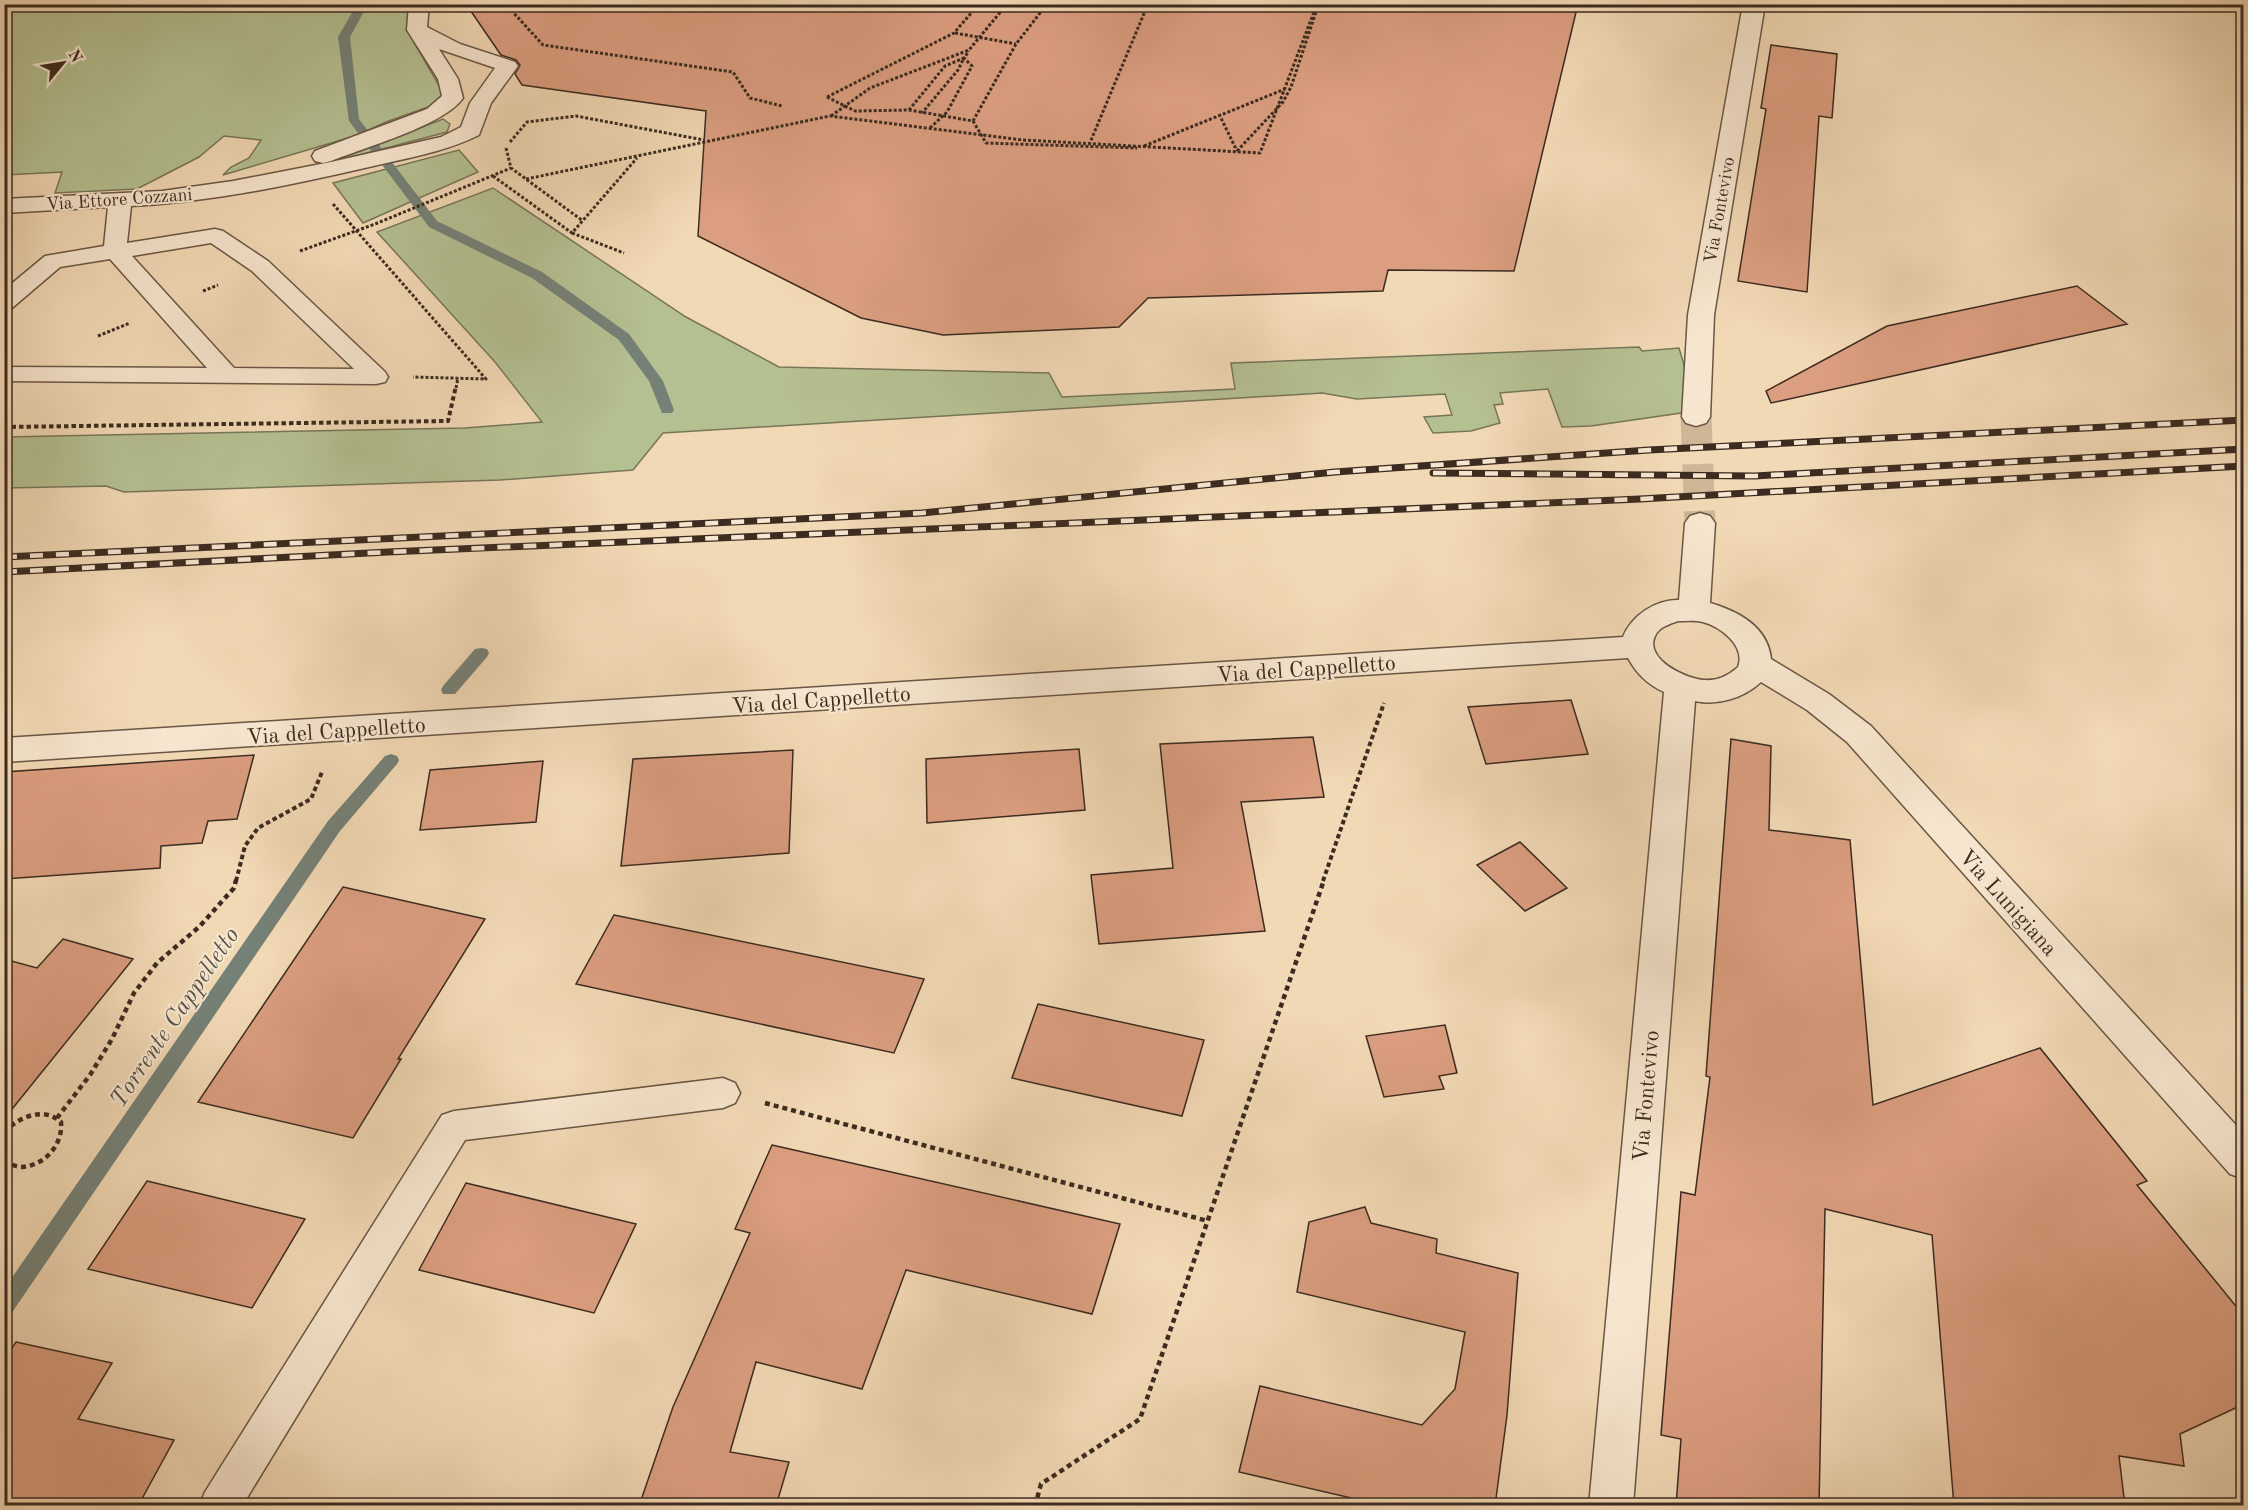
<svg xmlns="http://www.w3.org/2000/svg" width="2248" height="1510" font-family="'Old Standard TT',serif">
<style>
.green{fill:#b5c092;stroke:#787659;stroke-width:1.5}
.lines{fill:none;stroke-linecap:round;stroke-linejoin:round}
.stream{fill:#758177;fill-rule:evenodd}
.building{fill:#db9e80;stroke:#3c2b20;stroke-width:1.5}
.street-tunnel{stroke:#ceb697;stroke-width:31;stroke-dasharray:31 16;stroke-linecap:butt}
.lane-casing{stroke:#6a5645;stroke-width:3}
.street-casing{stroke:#6a5645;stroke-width:3}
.path-far2{stroke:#3c2b20;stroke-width:3;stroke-dasharray:3 2;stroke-linecap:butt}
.path-far1{stroke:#3c2b20;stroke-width:4;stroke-dasharray:4.5 3;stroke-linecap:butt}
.path{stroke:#3c2b20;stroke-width:4.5;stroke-dasharray:5 4;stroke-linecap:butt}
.lane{fill:#f7e6cf;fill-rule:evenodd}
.street{fill:#f7e6cf;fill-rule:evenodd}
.rail-casing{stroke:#3c2b20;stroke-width:7}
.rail{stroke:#f7e6cf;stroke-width:4.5;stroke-dasharray:13;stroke-linecap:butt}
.labels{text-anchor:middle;stroke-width:4.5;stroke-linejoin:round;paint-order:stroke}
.far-street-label{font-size:18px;fill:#3c2b20;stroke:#f7e6cf}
.street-label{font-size:22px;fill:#3c2b20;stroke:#f7e6cf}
.water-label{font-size:24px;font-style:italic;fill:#544f44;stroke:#f7e6cf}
</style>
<rect width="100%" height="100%" fill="#f2d9b5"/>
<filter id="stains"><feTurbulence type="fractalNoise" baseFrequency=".00333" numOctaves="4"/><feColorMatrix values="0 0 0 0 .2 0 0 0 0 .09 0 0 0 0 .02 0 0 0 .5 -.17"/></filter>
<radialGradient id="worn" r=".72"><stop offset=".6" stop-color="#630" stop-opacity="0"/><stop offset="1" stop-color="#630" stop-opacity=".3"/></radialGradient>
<path class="green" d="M5 5H416L412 39 444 94 442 102 386 122 355 136 223 175 231 167 249 158 261 140 224 136 199 157 137 189 55 193 62 172 5 175Z
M443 119 450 124 447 132 329 163Z
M459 150 478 172 363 223 333 183Z
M493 188 686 317 779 367 1049 373 1062 397 1235 389 1231 363 1639 347 1642 351 1679 348 1687 375 1688 412 1591 426 1562 427 1548 389 1500 393 1503 404 1494 405 1500 423 1471 431 1433 433 1424 417 1452 415 1445 394 1357 399 1322 393 663 433 633 470 500 480 124 492 106 486 5 488 4 437 465 428 542 422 495 362 377 232Z"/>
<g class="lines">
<path class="stream" d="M357 4H368L350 37 359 119 437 221 542 272 629 334 663 381 674 410 672 413H662L649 381 619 340 532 278 429 227 349 121 338 37Z
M481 648 487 649 489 653 487 657 455 694H443L441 690 443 686 475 649Z
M391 754 397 756 399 760 397 764 340 831 11 1314 4 1316V1289L328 821 385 756Z"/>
</g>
<path class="building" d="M466 4H1578L1514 271 1388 270 1383 291 1148 298 1119 327 943 335 861 318 698 236 706 111 522 85 515 74 520 65 516 60 501 55Z
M1771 45 1837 54 1832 118 1819 116 1807 292 1738 281 1766 109 1761 108Z
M2077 286 2127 324 1771 403 1766 391 1887 326Z
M1571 700 1588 754 1486 764 1468 707Z
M1313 737 1324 797 1241 802 1265 931 1099 944 1091 875 1173 868 1160 744Z
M1731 739 1771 746 1769 830 1850 840 1873 1105 2040 1048 2147 1181 2137 1185 2244 1316V1404L2180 1434 2184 1466 2119 1456 2125 1506H1954L1932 1235 1825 1209 1819 1506H1676L1681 1439 1661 1435 1681 1192 1695 1195 1710 1077 1706 1076Z
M1079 749 1085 810 927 823 926 759Z
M793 750 789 853 621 866 633 759Z
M254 755 237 819 208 821 202 843 161 846 160 868 4 879V772Z
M543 761 536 822 420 830 430 770Z
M1520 842 1567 888 1525 911 1477 865Z
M343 887 485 919 398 1059H401L353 1138 198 1102Z
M614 915 924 979 894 1053 576 984Z
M63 939 133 959 4 1119V959L37 968Z
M1038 1004 1204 1040 1182 1116 1012 1078Z
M1445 1025 1457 1073 1439 1076 1444 1089 1384 1097 1366 1036Z
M772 1145 1120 1224 1092 1314 906 1270 862 1389 756 1362 730 1452 789 1462 776 1506H639L673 1407 750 1233 735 1229Z
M147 1181 305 1219 252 1308 88 1269Z
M466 1183 636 1224 594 1313 419 1270Z
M1365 1207 1371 1223 1437 1239 1436 1253 1518 1273 1507 1415 1495 1506H1386L1239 1472 1260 1386 1422 1425 1455 1389 1465 1332 1297 1292 1309 1222Z
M16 1342 112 1363 78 1419 174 1440 138 1506H4V1360Z"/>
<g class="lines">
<path class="street-tunnel" d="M1696 417 1700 523"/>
<g class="lane-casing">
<path id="lane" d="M409 4H429L427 27 460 44 515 62 518 66 491 103 479 135C445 152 407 158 369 167 291 185 211 202 131 206L127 243 215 229 223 231 268 261 385 372 388 377 385 382 376 384 4 381V367L207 368 110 259 60 267 12 308 4 310V290L45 256 104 246 108 207 4 213V199L162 191 233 181 331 162 441 137 461 127 470 103 495 68 439 49 458 79 463 98C445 125 363 148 331 161L323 163 315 161 312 156 315 151 427 109 442 96 438 79 407 30ZM211 243 252 271 354 369 234 368 132 256Z
M723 1078 735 1083 740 1093 735 1103 723 1108 465 1140 242 1506H199L205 1492 442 1115 454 1111Z"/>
</g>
<g class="street-casing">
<path id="street" d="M1743 4H1765L1714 315 1710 417 1706 423 1696 426 1686 423 1682 417 1688 315Z
M1700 513 1710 516 1715 523 1710 603C1738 611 1768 627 1771 659L1829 694 1871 726 2244 1134V1179L2230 1174 1847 742 1807 710 1761 682C1744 698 1718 706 1695 701L1633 1506H1589L1664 692C1647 684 1637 674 1628 658L4 762V738L1623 637C1631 616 1656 599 1679 600L1685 523 1690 516ZM1678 621C1686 621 1695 620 1703 622 1721 627 1746 646 1738 667 1728 676 1717 681 1704 680 1686 679 1644 659 1655 636 1659 627 1670 624 1678 621Z"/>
</g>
<path class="path-far2" d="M1307 4 1318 6
M511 10 543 45 733 72 750 98 782 106
M955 33 1016 44
M827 97 954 33 979 4
M827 97 855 111 909 110 973 121
M909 110 945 66 964 58 958 70 922 113
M1219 114 1237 151
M831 116 870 88 969 50 1007 4
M973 121 986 143 1137 148
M973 121 1016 44 1047 4
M930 128 947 112 972 66 964 58 969 51
M510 142 527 122 576 116 704 140
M1089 145 1148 4
M1144 146 1285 89
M506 148 511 168 583 221
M1237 151 1283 102 1291 87 1316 12
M493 176 572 233 637 158
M526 179 830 116 1023 140 1260 153 1317 4
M333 204 486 379 413 377
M572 233 624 253
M300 251 375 224 511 168
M203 291 218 285
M98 336 130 323
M456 388 458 378"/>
<path class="path-far1" d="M4 427 448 421 456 386
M236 881 245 846 258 828 311 799 322 772
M1323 881 1384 703"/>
<path class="path" d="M765 1103 1208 1221
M57 1118 90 1075 112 1039 134 993 157 963 199 927 234 888 236 880
M4 1132C19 1117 43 1106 61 1122 63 1144 46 1165 22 1167 16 1167 10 1164 4 1162
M1035 1506 1041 1484 1140 1419 1324 880"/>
<use href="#lane" class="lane"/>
<use href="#street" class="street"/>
<g class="rail-casing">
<path id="rail" d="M1433 473 1755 476 2244 449
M4 557 922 513 1335 472 1649 450 2244 420
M4 572 388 552 1640 499 2244 466"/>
</g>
<use href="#rail" class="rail"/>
</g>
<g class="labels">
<g class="far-street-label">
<text transform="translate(119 199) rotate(-4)" y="6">Via Ettore Cozzani</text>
<text transform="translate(1719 210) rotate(-80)" y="6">Via Fontevivo</text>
</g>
<g class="street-label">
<text transform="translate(1306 668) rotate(-4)" y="8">Via del Cappelletto</text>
<text transform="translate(821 699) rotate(-4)" y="8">Via del Cappelletto</text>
<text transform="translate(336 730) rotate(-4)" y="8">Via del Cappelletto</text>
<text transform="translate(2009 902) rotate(48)" y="8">Via Lunigiana</text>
<text transform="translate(1645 1096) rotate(-85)" y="8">Via Fontevivo</text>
</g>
<g class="water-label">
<text transform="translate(174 1017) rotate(-56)" y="8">Torrente Cappelletto</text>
</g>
</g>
<rect width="2248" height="1510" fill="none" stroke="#f2d9b5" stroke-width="24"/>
<rect x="6" y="6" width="2236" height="1498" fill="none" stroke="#3c2b20" stroke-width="3"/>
<rect x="12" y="12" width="2224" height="1486" fill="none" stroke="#3c2b20" stroke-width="1.5"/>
<g transform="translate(63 63) rotate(60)" stroke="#f7e6cf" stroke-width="4.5" paint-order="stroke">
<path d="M0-4.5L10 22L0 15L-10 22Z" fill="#3c2b20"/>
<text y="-9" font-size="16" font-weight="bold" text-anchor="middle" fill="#3c2b20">N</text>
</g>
<rect width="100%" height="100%" filter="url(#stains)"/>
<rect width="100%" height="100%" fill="url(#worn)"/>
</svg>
